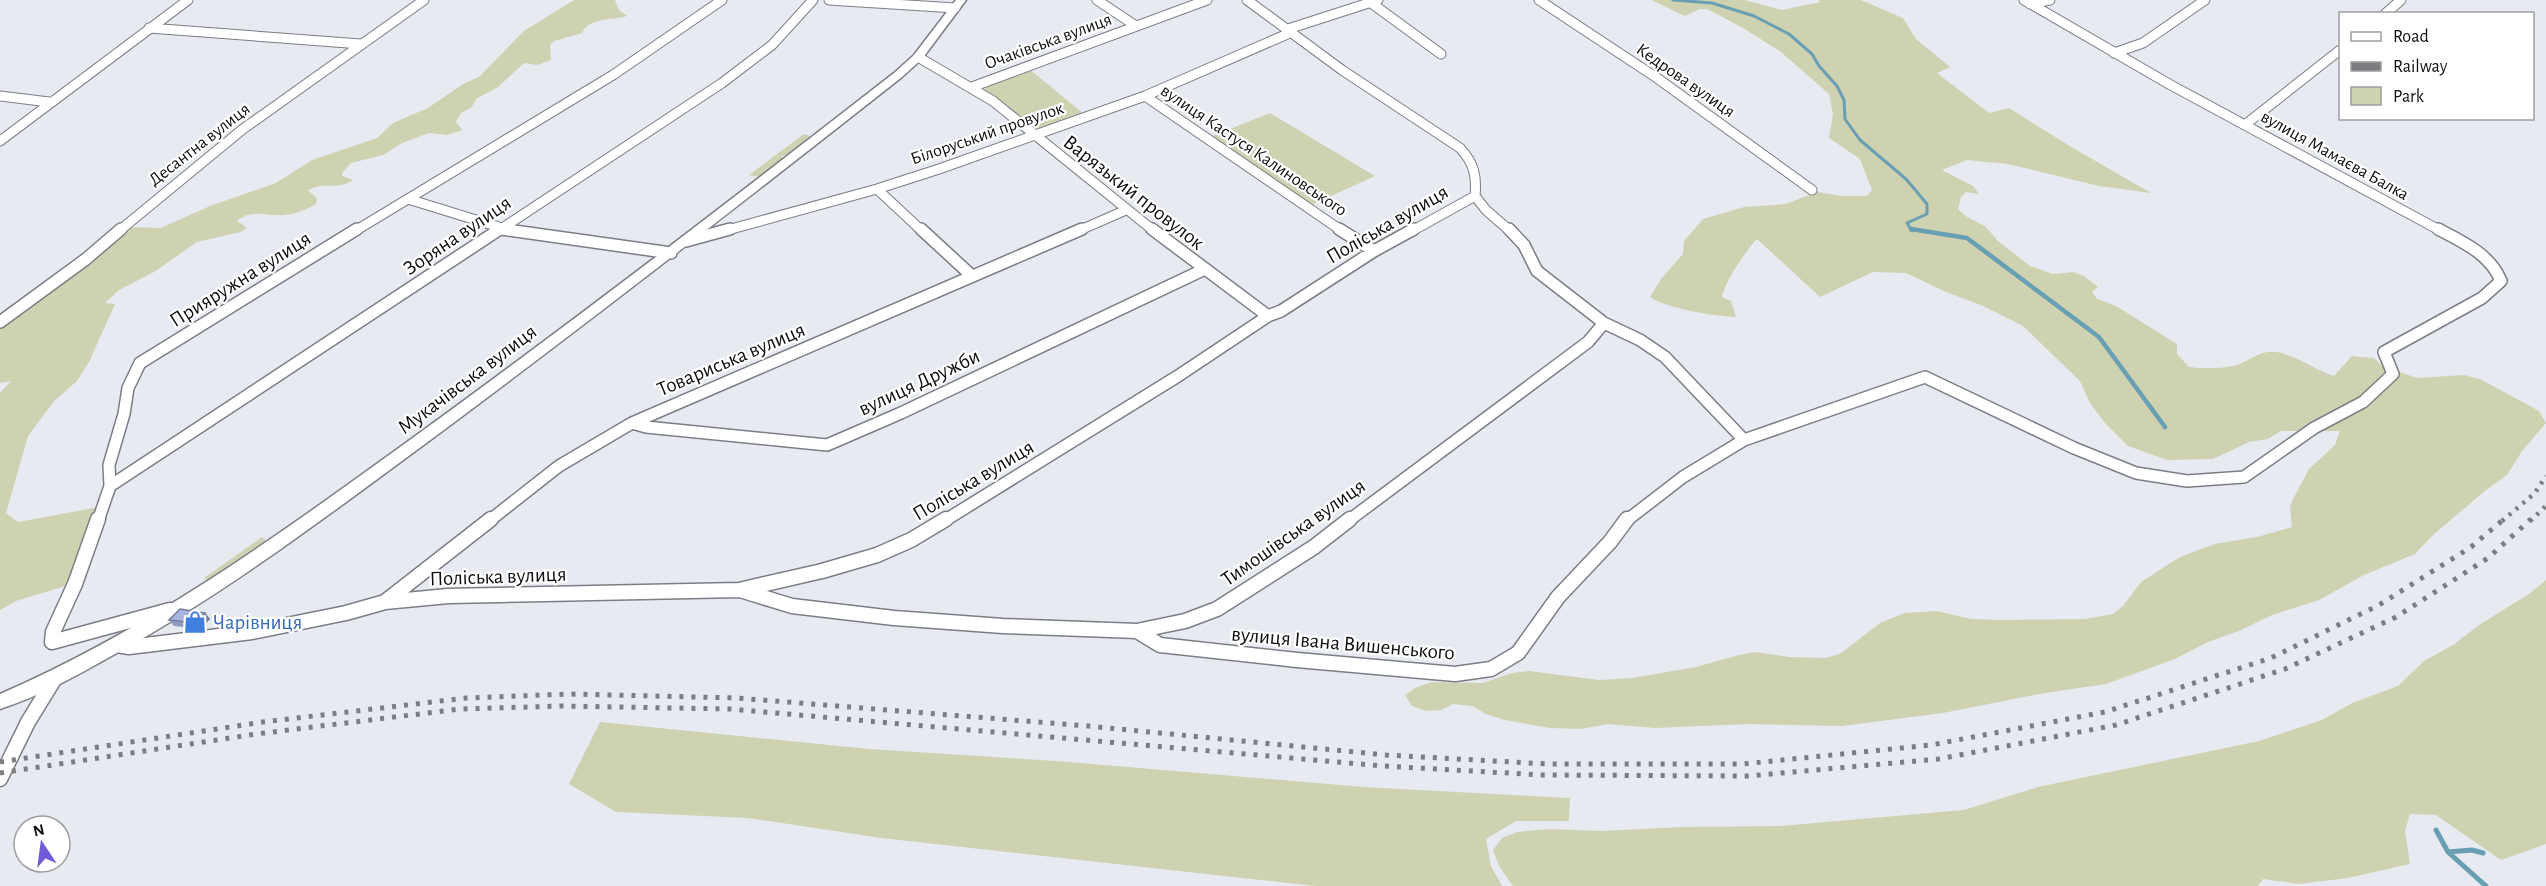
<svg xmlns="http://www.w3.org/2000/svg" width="2546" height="886" font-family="'Alegreya Sans',sans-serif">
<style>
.green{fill:#cfd2b1}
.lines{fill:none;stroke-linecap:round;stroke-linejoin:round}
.stream-far2{stroke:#699fb3;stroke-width:3}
.stream-far1{stroke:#699fb3;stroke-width:4.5}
.stream{stroke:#699fb3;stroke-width:5}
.minor-far2-casing{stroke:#7c7e85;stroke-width:11}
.minor-far1-casing{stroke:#7c7e85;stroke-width:14}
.minor-casing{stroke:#7c7e85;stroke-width:17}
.tertiary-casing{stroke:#7c7e85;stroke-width:3}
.minor-far2{stroke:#fff;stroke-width:9}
.minor-far1{stroke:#fff;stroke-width:11}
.minor{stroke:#fff;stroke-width:14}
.tertiary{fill:#fff;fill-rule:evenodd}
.rail-far1{stroke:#7b7d81;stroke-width:4.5;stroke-dasharray:3 6;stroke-linecap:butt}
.rail{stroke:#7b7d81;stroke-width:5;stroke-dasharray:4 8;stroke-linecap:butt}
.wall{fill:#909bc1}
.shaded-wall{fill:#757e9d}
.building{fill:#a7b4e0;stroke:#757e9d;stroke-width:1.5}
.labels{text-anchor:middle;stroke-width:4.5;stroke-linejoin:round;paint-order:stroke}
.far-street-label{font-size:18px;fill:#0d0e10;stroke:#fff}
.street-label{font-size:21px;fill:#0d0e10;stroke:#fff}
.shop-label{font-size:21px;fill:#366cbe;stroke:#fff;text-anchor:start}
</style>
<rect width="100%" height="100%" fill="#e7eaf1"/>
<path class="green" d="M574 0H615L619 10 627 16C612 21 591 16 582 33L554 41 550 45 551 60 537 65 524 63 498 87 476 99 472 107 461 113 456 122 462 130 447 135 429 133 402 143 383 155 351 163 342 173V176L353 180C335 191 328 181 308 190L317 199 316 204C306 210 295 214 284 215 266 217 253 208 237 221L247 228 240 232 197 242 154 272 119 290 105 303 115 304 89 362 77 381 54 401 28 436 6 513 18 522 99 507 72 584 16 601 0 610V393L11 381 0 383V327L128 227 161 228 210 206 276 183 312 160 377 138 393 123 428 108 463 84 479 77 524 31Z
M1651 0H1745L1782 10 1820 2 1818 0H1861L1903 18 1916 39 1950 67 1937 73 1989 113 2009 108 2073 148 2151 193 2099 186 2008 164 1967 160 1942 170 1973 186 1979 194 1966 192 1961 197 1958 209 1967 217 1985 226 1998 241 2030 266 2053 274 2074 272 2084 276 2098 287 2092 292 2097 299 2116 306 2177 344V354L2189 367C2205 369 2221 369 2237 365 2247 362 2257 353 2268 352 2290 350 2312 369 2334 376L2352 356 2374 358 2382 366 2417 378 2464 375 2480 379 2539 411 2546 423 2522 451 2507 475 2486 490 2433 535 2415 554 2364 575 2319 600 2272 615 2241 630 2208 642 2175 659 2106 684 2039 694 1943 713 1842 726 1748 724 1655 728 1608 724 1580 729 1550 728 1505 720 1486 714 1472 706 1453 704 1441 710 1426 711 1412 706 1405 695 1417 687 1432 682 1483 683 1512 673 1529 671 1599 680 1632 678 1696 667 1739 655 1755 652 1790 657 1825 658 1840 654 1880 623 1905 613 1937 611 1971 619 2001 620 2085 619 2113 614 2123 606 2141 582 2180 557 2215 544 2257 537 2292 527 2290 507 2293 499 2309 469 2335 445 2340 431H2281L2268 439 2249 442 2213 459 2167 460 2128 446 2105 423 2090 403 2080 381 2023 326 1981 305 1946 292 1906 273 1873 272 1820 297 1757 239C1747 249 1724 283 1722 297L1731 301 1736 317C1713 316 1668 309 1650 297L1661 279 1683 254 1684 241 1703 219 1744 207 1786 204 1817 192 1841 196H1867L1872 190 1860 159 1829 138 1833 114 1829 94 1781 52 1743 28 1707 9H1700L1685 16Z
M1028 68 1084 114 1036 131 985 92V86Z
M1270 113 1375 176 1307 207 1210 137Z
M804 134 813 137 791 154 781 156 784 160 761 177 749 175Z
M262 537 266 541 207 580 204 578Z
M2546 580V844L2501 860 2436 815 2410 814 2405 831 2410 864 2348 878 2299 884 2263 879 2258 886H1513L1499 866 1493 850 1502 838 1517 832 1550 829 1601 831 1682 827 1780 826 1964 810 2038 787 2259 741 2322 720 2352 703 2398 686 2424 661 2453 645 2479 625 2529 594Z
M600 722 869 749 1057 761 1364 787 1570 798 1569 821H1516L1486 839 1491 866 1502 886H1315L881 838 748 818 616 812 569 784Z"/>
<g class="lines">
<path class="stream-far2" d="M1673 0 1712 3 1754 16 1789 34 1812 54 1819 66 1837 86 1844 100 1845 119 1860 140 1906 179 1927 204V214L1907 223 1912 231"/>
<path class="stream-far1" d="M1911 229 1967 238 2099 337 2165 427"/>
<path class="stream" d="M2436 830 2448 852 2486 886
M2448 852 2472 850 2483 853"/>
<g class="minor-far2-casing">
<path id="minor-far2" d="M829 0 955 8
M1097 0 1136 26
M1247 0 1342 70 1460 148C1474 163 1477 176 1475 196L1412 231
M1539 0 1657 78 1812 190
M2024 0 2169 84 2441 231
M1370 2 1441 54
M2030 4 2050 0
M2385 14 2401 0
M149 28 361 44
M1288 29 1378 0
M2114 53 2143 43 2205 0
M918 57 993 101 1154 231
M972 87 1207 0
M0 96 49 102
M1145 96 1342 231
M2246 124 2340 50
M0 141 188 0
M877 189 922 231
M1475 196 1486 210 1510 231
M408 199 512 231
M119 231 243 129 424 0
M355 231 613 75 722 0
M498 231 722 83 772 45 813 0
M724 231 877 189 939 169 1145 96 1292 32
M1078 231 1126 210"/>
</g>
<g class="minor-far1-casing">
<path id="minor-far1" d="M501 229 671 253
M921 229 972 276
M1152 229 1268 316
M1339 229 1374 251
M1509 229 1524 245 1537 271 1604 323 1640 340 1665 357 1744 440
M686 241 730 229
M0 322 86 259 121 229
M632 423 646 427 827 445 901 413 1205 269
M110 486 500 229
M98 521 110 486 109 465 124 414 128 388 140 363 357 229
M489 521 559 466 632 423 1082 229
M944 521 1178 376 1268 316 1281 311 1374 251 1414 229
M1348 521 1588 342 1604 323
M1626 521 1683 477 1744 440 1925 377 2074 448 2136 473 2187 481 2244 477 2314 428 2363 402 2393 374 2384 352 2482 298 2501 281C2490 254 2463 242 2438 229"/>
</g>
<g class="minor-casing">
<path id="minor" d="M98 519 75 584 53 632 52 642 170 610
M740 590 792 606 894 618 1003 626 1137 631 1185 621 1217 609 1314 547 1350 519
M386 601 491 519
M1137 631 1160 645 1297 660 1455 674 1491 669 1518 653 1558 597 1610 542 1627 519
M117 645 129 647 252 632 346 613 385 602 448 596 739 590 822 571 877 555 911 540 946 519
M0 779 28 722 55 678"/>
</g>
<g class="tertiary-casing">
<path id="tertiary" d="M956 0H966L922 59 902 77C732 211 561 344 387 472 299 537 211 601 115 654 78 675 40 696 0 709V694C144 632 270 541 396 450 565 328 730 201 894 73L914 55Z"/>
</g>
<use href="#minor-far2" class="minor-far2"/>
<use href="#minor-far1" class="minor-far1"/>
<use href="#minor" class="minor"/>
<use href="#tertiary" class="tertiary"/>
<path class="rail-far1" d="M2502 521 2535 493 2546 476
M2530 521 2546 506"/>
<path class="rail" d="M0 762 263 722 466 698 570 694 737 698 1088 726 1386 755 1548 764H1743L1931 745 2105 712 2271 658 2379 605 2471 547 2504 519
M0 773 256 734 460 709 562 706 730 709 1383 766 1543 775 1748 776 1939 759 2116 725 2285 669 2396 617 2488 558 2531 519"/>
</g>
<path class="wall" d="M205 613 210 619 201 629 174 626 169 620Z"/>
<path class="shaded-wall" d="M205 613 210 619 201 629 196 623Z"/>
<path class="building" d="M180 609 205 613 196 623 169 620Z"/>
<defs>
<g id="shop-bare" transform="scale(1.8)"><path d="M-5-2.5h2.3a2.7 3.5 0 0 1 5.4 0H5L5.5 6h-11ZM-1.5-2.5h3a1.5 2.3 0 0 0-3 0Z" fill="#3f7fe0" stroke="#fff" stroke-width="2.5" paint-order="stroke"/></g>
</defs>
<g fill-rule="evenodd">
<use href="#shop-bare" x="195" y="622"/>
</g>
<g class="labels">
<g class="far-street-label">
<text transform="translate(1048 41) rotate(-20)" y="6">Очаківська вулиця</text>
<text transform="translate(1686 80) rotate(35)" y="6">Кедрова вулиця</text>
<text transform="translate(987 133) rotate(-19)" y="6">Білоруський провулок</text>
<text transform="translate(199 144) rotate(-38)" y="6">Десантна вулиця</text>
<text transform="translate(1254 150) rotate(34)" y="6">вулиця Кастуся Калиновського</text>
<text transform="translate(2335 155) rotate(29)" y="6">вулиця Мамаєва Балка</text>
</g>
<g class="street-label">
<text transform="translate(1134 192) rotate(38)" y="7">Варязький провулок</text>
<text transform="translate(1387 224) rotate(-30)" y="7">Поліська вулиця</text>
<text transform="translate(457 235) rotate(-34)" y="7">Зоряна вулиця</text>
<text transform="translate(240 279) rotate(-32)" y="7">Прияружна вулиця</text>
<text transform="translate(731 359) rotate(-23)" y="7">Товариська вулиця</text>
<text transform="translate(467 379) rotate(-37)" y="7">Мукачівська вулиця</text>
<text transform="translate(919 382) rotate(-25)" y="7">вулиця Дружби</text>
<text transform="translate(973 480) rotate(-31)" y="7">Поліська вулиця</text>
<text transform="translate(1293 532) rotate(-35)" y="7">Тимошівська вулиця</text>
<text transform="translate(498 576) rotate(-2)" y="7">Поліська вулиця</text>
<text transform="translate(1343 643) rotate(5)" y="7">вулиця Івана Вишенського</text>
</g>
<g class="shop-label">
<text x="213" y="629">Чарівниця</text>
</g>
</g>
<rect x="2339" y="12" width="195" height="108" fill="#ffffff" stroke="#9e9f9f" stroke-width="1.5"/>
<rect x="2351" y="32" width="30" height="9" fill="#ffffff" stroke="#9e9f9f" stroke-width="1.5"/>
<text x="2393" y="42" font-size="18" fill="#0d0e10">Road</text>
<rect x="2351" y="62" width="30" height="9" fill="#7b7d81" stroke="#9e9f9f" stroke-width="1.5"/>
<text x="2393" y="72" font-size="18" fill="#0d0e10">Railway</text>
<rect x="2351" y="87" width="30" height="18" fill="#cfd2b1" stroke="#9e9f9f" stroke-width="1.5"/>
<text x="2393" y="102" font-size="18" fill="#0d0e10">Park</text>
<g transform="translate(42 844) rotate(347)"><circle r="28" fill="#ffffff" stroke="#9e9f9f" stroke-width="1.5"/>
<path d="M0-4.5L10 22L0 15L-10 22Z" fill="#745cd6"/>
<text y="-9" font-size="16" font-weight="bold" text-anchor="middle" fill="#0d0e10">N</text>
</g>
</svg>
